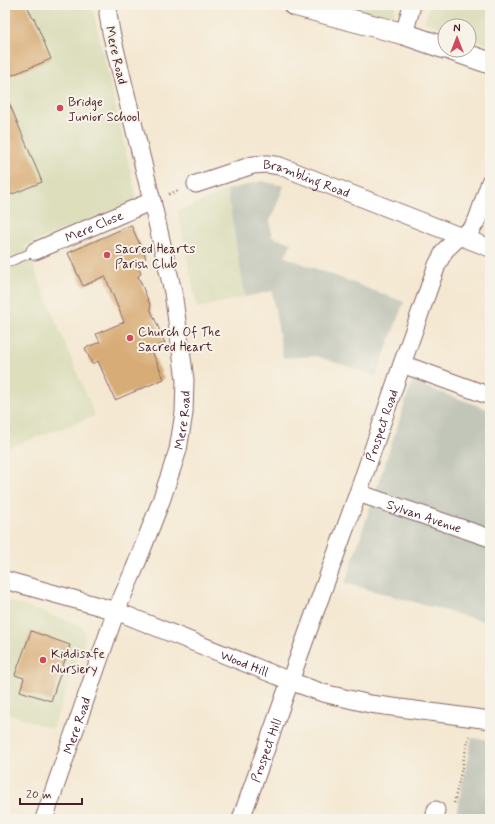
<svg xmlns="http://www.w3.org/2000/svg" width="495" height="824" font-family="Mynerve,sans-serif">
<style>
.built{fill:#dcdebc}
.industrial{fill:#c2c6b9}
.building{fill:#d8ac76}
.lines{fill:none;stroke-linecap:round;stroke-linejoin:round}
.service-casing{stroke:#866565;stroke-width:10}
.minor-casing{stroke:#866565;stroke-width:19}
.tertiary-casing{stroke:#866565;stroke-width:23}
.path{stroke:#866565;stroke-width:2.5;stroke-dasharray:1 3;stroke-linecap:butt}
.service{stroke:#fff;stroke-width:8}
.minor{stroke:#fff;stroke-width:17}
.tertiary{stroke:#fff;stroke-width:21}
.poi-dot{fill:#d1495b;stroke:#f7f3e8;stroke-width:1.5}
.labels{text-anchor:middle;stroke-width:4;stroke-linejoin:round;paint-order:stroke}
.street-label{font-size:13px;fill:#4a1f2b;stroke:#f7f3e8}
.poi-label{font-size:13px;fill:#4a1f2b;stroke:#f7f3e8;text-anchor:start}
</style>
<rect width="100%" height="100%" fill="#f7f3e8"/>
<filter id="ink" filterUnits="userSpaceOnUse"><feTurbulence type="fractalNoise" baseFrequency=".025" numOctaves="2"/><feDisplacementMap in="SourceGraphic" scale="8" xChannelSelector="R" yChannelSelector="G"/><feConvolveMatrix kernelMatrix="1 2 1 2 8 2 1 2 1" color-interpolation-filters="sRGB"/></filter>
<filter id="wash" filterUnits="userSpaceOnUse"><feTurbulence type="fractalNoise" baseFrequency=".012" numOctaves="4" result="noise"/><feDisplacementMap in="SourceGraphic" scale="16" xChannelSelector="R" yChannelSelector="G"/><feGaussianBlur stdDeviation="0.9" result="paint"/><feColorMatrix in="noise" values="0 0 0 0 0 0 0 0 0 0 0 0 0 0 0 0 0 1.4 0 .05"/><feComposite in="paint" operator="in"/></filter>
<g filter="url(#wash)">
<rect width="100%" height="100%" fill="#f4e8d2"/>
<path class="built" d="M36 5H92L137 199 25 246 95 416 5 449V18Z
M335 5H396L392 19H384Z
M430 5H490V45L469 38V26H445V29L424 22Z
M227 190 245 297 197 308 178 211Z
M5 600 78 624 83 628 85 633V640L52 729 5 712Z"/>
<path class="industrial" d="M262 181 284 186 270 221 272 237 291 243 285 257 404 302 376 376 316 356 283 358 272 291 245 297 227 190Z
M412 382 490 410V623L345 583Z
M472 738 490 740V819H455Z"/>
<g id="blocks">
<path class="building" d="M5 5H27L33 19 34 18 51 59 5 78Z
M5 93 42 182 5 197Z
M131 225 146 258 136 262 141 274 138 276 151 307 150 308 165 343 151 349 164 379 115 400 98 361 92 364 85 348 100 342 96 334 124 322 105 276 83 286 68 253Z
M31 631 70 645 51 701 20 691 24 678 15 675Z"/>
</g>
</g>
<g filter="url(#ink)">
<use href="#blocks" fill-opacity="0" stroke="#866565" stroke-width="1"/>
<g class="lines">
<g class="service-casing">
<path id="service" d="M5 264 35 251"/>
</g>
<g class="minor-casing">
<g id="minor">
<path d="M404 34 412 5"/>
<path id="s1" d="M196 184 253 165 267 164 280 166 490 248"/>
<path id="s2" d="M35 251 152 201"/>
<path d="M402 364 490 396"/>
<path id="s3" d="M358 493 490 538"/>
<path id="s4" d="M5 580 116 611 290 681 323 693 370 704 490 720"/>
<path id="s5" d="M44 819 116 611 134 570 161 501 178 450 184 413 185 380 173 292 152 201 111 32 108 14 109 5"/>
<path id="s6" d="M241 819 290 681 358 493 402 364 437 265 445 250 459 237 471 230 477 220 490 182"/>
<path d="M434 819 436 810"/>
</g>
</g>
<g class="tertiary-casing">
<path id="tertiary" d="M294 5 404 34 445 48
M452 50 490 63"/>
</g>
<path class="path" d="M169 194 180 190
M454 803 469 736"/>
<use href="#service" class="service"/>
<use href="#minor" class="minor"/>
<use href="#tertiary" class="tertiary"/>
</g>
</g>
<g class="poi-dot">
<circle cx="60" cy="108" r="4"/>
<circle cx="107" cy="255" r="4"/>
<circle cx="130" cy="338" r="4"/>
<circle cx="43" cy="660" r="4"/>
</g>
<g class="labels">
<g class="street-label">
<text transform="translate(117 55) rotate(77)" y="5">Mere Road</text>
<text dy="5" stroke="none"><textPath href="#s1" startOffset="116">Brambling Road</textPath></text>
<text dy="5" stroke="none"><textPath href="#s2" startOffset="64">Mere Close</textPath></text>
<text dy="5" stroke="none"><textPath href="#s5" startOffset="423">Mere Road</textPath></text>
<text dy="5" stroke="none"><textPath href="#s6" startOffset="418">Prospect Road</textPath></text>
<text dy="5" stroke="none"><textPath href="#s3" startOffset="70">Sylvan Avenue</textPath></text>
<text dy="5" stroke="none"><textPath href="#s4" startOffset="254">Wood Hill</textPath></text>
<text dy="5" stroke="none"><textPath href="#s5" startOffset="99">Mere Road</textPath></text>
<text dy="5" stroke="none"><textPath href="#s6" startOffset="73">Prospect Hill</textPath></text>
</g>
<g class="poi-label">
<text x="68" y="106">Bridge<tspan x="68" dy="15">Junior School</tspan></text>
<text x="115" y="253">Sacred Hearts<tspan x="115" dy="15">Parish Club</tspan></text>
<text x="138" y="336">Church Of The<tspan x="138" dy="15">Sacred Heart</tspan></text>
<text x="51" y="658">Kiddisafe<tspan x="51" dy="15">Nursiery</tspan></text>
</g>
</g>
<rect width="495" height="824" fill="none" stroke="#f7f3e8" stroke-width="20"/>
<g transform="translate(457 38)"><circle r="19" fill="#f7f3e8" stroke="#b29e9c"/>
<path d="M0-3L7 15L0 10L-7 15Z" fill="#d1495b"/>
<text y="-6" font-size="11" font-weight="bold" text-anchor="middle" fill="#4a1f2b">N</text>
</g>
<path d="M20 798v6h62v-6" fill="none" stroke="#4a1f2b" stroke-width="2"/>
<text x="26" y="798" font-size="12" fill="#4a1f2b" stroke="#f7f3e8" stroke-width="3" paint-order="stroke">20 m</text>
</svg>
